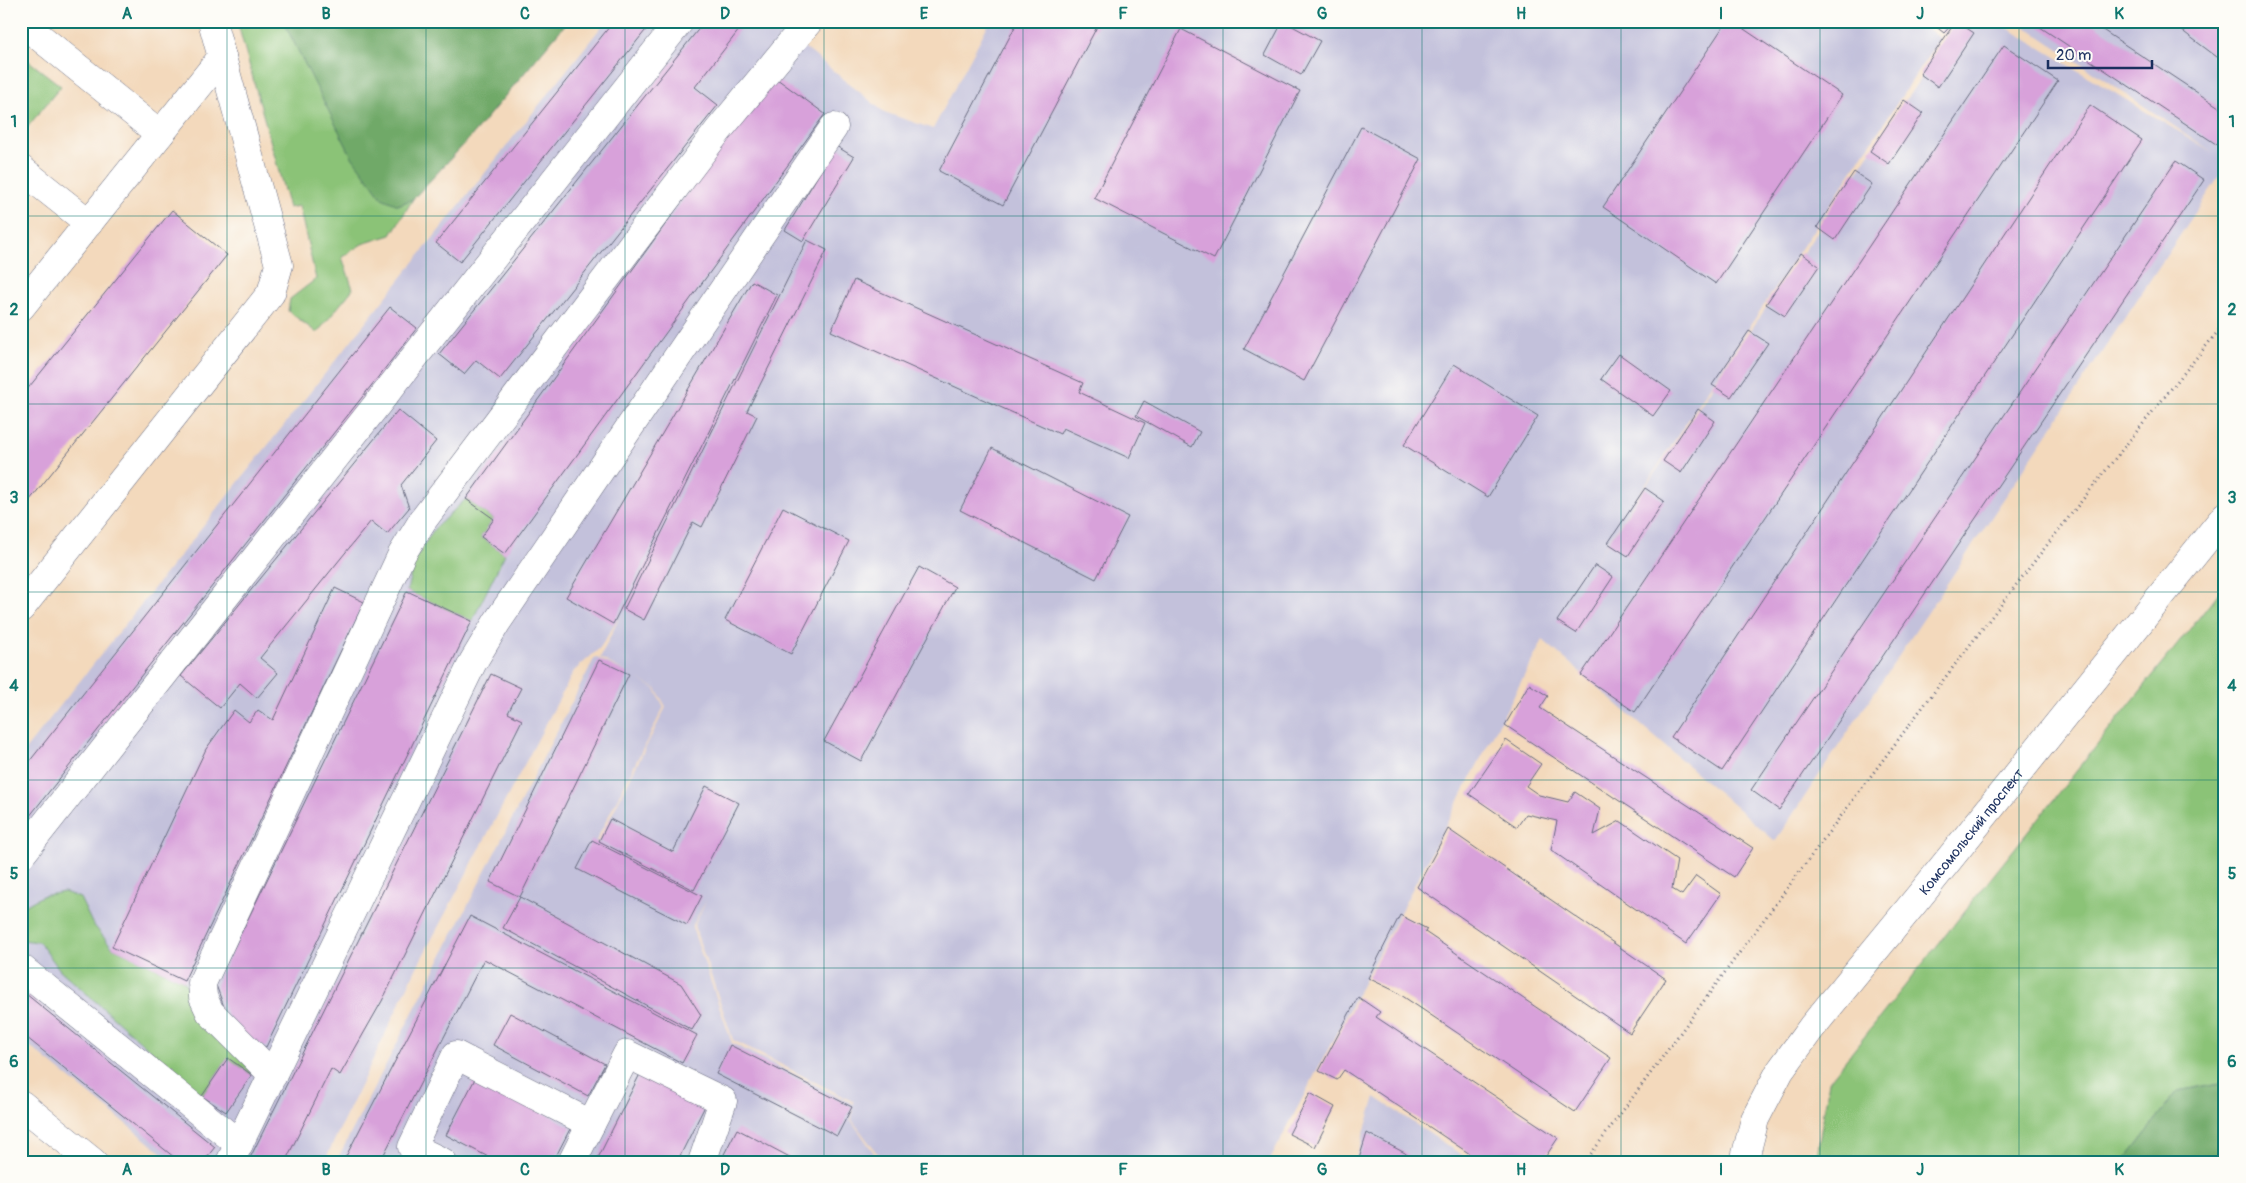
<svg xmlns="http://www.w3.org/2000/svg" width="2246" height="1183" font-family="Pangolin,sans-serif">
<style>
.industrial{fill:#c3c1db;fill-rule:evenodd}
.green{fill:#8bc377;stroke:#53796a}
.forest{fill:#70a968;stroke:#466c63}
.building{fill:#d8a1da}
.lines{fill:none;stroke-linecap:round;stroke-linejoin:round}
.minor-casing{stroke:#676a7f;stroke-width:29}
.path{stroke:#676a7f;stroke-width:3;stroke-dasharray:1 4;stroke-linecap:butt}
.minor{stroke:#fff;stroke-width:28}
.grid{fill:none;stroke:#0f766e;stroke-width:1;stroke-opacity:0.55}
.labels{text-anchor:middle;stroke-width:4;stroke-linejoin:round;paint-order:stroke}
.street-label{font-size:14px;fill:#1b2f5e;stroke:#fdfcf7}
.neatline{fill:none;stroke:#0f766e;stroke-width:2}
.grid-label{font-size:16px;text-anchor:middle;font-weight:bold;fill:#0f766e}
</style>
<rect width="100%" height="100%" fill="#fdfcf7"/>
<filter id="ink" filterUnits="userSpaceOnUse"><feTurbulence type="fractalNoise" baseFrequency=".02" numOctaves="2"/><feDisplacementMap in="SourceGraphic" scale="10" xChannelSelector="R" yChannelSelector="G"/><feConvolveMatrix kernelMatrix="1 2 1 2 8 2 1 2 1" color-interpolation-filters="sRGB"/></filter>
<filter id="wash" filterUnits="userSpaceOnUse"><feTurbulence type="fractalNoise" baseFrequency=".0096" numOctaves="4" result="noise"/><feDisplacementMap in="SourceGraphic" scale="20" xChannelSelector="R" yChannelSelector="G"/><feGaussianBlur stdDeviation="1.12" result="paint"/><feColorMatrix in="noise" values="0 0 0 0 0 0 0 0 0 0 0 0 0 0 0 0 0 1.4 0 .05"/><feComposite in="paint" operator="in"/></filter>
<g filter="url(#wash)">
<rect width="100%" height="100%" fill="#f3d9bc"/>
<path class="industrial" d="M606 21H772L884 112 933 129 990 21H1918L1940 38 1590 569 1959 21H1996L2214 153 2017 21H2225V168L1775 841 1543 640 1269 1162H888L876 1152 852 1120 853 1104 851 1120 874 1153 885 1162H336L595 657 630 674 600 658 620 616 600 648 574 671 417 967 324 1162H173L21 1039V755ZM637 678 656 689 666 707 598 842 596 841 664 707 655 689ZM707 899 694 926 733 1040 854 1102V1104L732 1043 692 927Z
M1375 1097 1472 1162H1355Z"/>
<path class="green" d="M237 21H283L318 88 398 205 413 199 391 235 362 244 342 257 353 289 317 333 288 311 290 299 316 279 299 206 289 208Z
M21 55 61 86 21 135Z
M466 499 494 519 481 537 505 554 472 621 407 591 413 563 434 529Z
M2225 585V1082L2178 1091 2123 1162H1816L1829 1081Z
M64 892 80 898 92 923 112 947 184 981 203 1011 247 1061 252 1075 228 1058 202 1096 60 970 39 942 21 940V908L42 896Z"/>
<path class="forest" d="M283 21H568L469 139 413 199 398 205 382 198 352 157Z
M2225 1082V1162H2123L2178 1091Z"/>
<g id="blocks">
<path class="building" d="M614 21H653L460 262 436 243Z
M705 21H746L695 87 718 105 500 379 476 360 464 374 439 354Z
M1018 21H1100L1003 205 939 171Z
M1283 21 1320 41 1301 75 1265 55Z
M1727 21H1732L1842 95 1716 284 1603 207Z
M1929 21H1955L1944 33Z
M1956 21 1974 33 1938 87 1920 74Z
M2031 21H2089L2225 111V150Z
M2169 21H2225V63Z
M1181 29 1300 91 1214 259 1094 198Z
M2004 45 2058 81 1635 712 1581 675Z
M773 76 825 114 505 554 481 537 494 519 466 499Z
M1904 100 1923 113 1889 164 1870 151Z
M2090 105 2142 140 1722 771 1671 737Z
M1361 127 1421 159 1304 381 1244 349Z
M836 146 854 157 803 241 785 230Z
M2176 161 2204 180 1779 810 1751 790Z
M1854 172 1872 184 1835 240 1817 227Z
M172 210 227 255 21 511V397Z
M807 240 827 250 747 411 757 416 702 527 693 522 644 620 624 609Z
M1801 253 1819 266 1785 316 1766 304Z
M854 280 1083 383 1079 392 1145 423 1129 458 1063 428 1060 434 831 331Z
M752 281 777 295 613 624 566 597Z
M390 307 417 328 21 827V772Z
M1749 331 1768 343 1731 397 1712 385Z
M1619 354 1671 391 1653 416 1601 379Z
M1454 364 1538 416 1488 497 1404 445Z
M1144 401 1200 432 1192 447 1136 416Z
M1698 409 1715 421 1681 473 1663 461Z
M398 410 436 441 401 485 409 508 387 534 371 521 260 658 278 673 257 698 240 683 220 708 181 676Z
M992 448 1128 517 1096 579 960 510Z
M1645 488 1664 501 1628 556 1608 543Z
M783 507 849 541 791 654 725 620Z
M1595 565 1613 577 1576 633 1557 621Z
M919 567 955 587 861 761 824 741Z
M335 588 364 602 184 981 112 947 206 749 234 710 249 722 258 710 273 720Z
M407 591 472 621 266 1047 247 1038 227 1015 216 985Z
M599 660 629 674 520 897 490 882Z
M491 674 521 688 508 713 522 720 382 1001 340 1075 331 1069 285 1162H252L249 1160Z
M1529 684 1548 696 1540 708 1753 848 1734 877 1505 725Z
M1506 740 1541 764 1526 786 1539 795 1568 802 1575 792 1600 809 1594 835 1620 821 1677 860 1672 889 1682 895 1696 876 1721 894 1686 944 1551 850 1557 821 1526 814 1517 827 1469 794Z
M706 786 739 803 694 890 599 841 610 819 673 852Z
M1448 829 1666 979 1630 1033 1417 887Z
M592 840 702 896 687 925 577 869Z
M520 897 681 984 701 1015 692 1030 503 928Z
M1400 915 1427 929 1425 932 1611 1058 1575 1112 1395 991 1368 978Z
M470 916 697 1035 682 1063 484 959 380 1162H343Z
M21 990 215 1147 203 1162H180L21 1033Z
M1358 997 1380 1012 1376 1017 1558 1138 1542 1162H1482L1344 1070 1337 1080 1319 1071Z
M510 1013 605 1064 588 1096 493 1045Z
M730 1045 852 1107 837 1136 716 1074Z
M228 1058 252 1075 226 1112 202 1096Z
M641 1072 706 1104 677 1162H596Z
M476 1077 571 1127 553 1162H498L446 1135Z
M1310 1093 1335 1107 1315 1147 1289 1134Z
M737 1129 799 1162H720Z
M1367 1133 1405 1153 1415 1162H1358Z"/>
</g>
</g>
<g filter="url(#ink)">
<use href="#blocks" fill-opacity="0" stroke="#676a7f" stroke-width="1"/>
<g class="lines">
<g class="minor-casing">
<g id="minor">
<path d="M21 22 160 134"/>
<path d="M21 169 89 223"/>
<path d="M21 307 222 57"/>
<path d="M21 608 271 293 279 265 212 21"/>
<path d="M21 855 680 21"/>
<path d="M21 968 239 1144"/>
<path d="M273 1075 210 1012 203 997 202 983 402 554 423 520 718 131 809 21"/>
<path d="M21 1104 93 1162"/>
<path d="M230 1162 473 662 497 622 834 127"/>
<path d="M443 1162 412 1147 456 1055 591 1124 627 1054 723 1101 702 1162"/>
<path d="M572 1162 591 1124"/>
<path id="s1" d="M1744 1162 1755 1119 1780 1071 1812 1027 1926 888 2225 516"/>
</g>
</g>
<path class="path" d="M1585 1162C1794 879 2001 594 2225 323"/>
<use href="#minor" class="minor"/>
</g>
</g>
<path class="grid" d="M227 21V1162M426 21V1162M625 21V1162M824 21V1162M1023 21V1162M1223 21V1162M1422 21V1162M1621 21V1162M1820 21V1162M2019 21V1162M21 216H2225M21 404H2225M21 592H2225M21 780H2225M21 968H2225"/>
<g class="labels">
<g class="street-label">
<text dy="5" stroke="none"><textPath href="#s1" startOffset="405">Комсомольский проспект</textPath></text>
</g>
</g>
<rect width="2246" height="1183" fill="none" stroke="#fdfcf7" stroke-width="55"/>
<path d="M2048 60v8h104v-8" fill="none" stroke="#1b2f5e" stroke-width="2.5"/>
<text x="2056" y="60" font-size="15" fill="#1b2f5e" stroke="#fdfcf7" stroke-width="4" paint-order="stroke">20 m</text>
<rect x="28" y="28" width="2190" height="1128" class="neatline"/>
<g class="grid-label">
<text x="127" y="19">A</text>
<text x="326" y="19">B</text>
<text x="525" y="19">C</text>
<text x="725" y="19">D</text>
<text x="924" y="19">E</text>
<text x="1123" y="19">F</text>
<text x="1322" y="19">G</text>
<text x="1521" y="19">H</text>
<text x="1721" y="19">I</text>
<text x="1920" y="19">J</text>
<text x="2119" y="19">K</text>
<text x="14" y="127">1</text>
<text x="2232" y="127">1</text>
<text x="14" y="315">2</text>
<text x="2232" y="315">2</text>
<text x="14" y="503">3</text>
<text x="2232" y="503">3</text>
<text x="14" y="691">4</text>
<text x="2232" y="691">4</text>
<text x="14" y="879">5</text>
<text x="2232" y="879">5</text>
<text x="14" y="1067">6</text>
<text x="2232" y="1067">6</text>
<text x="127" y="1175">A</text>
<text x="326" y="1175">B</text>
<text x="525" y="1175">C</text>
<text x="725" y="1175">D</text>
<text x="924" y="1175">E</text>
<text x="1123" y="1175">F</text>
<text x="1322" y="1175">G</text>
<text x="1521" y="1175">H</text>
<text x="1721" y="1175">I</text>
<text x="1920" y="1175">J</text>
<text x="2119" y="1175">K</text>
</g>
</svg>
